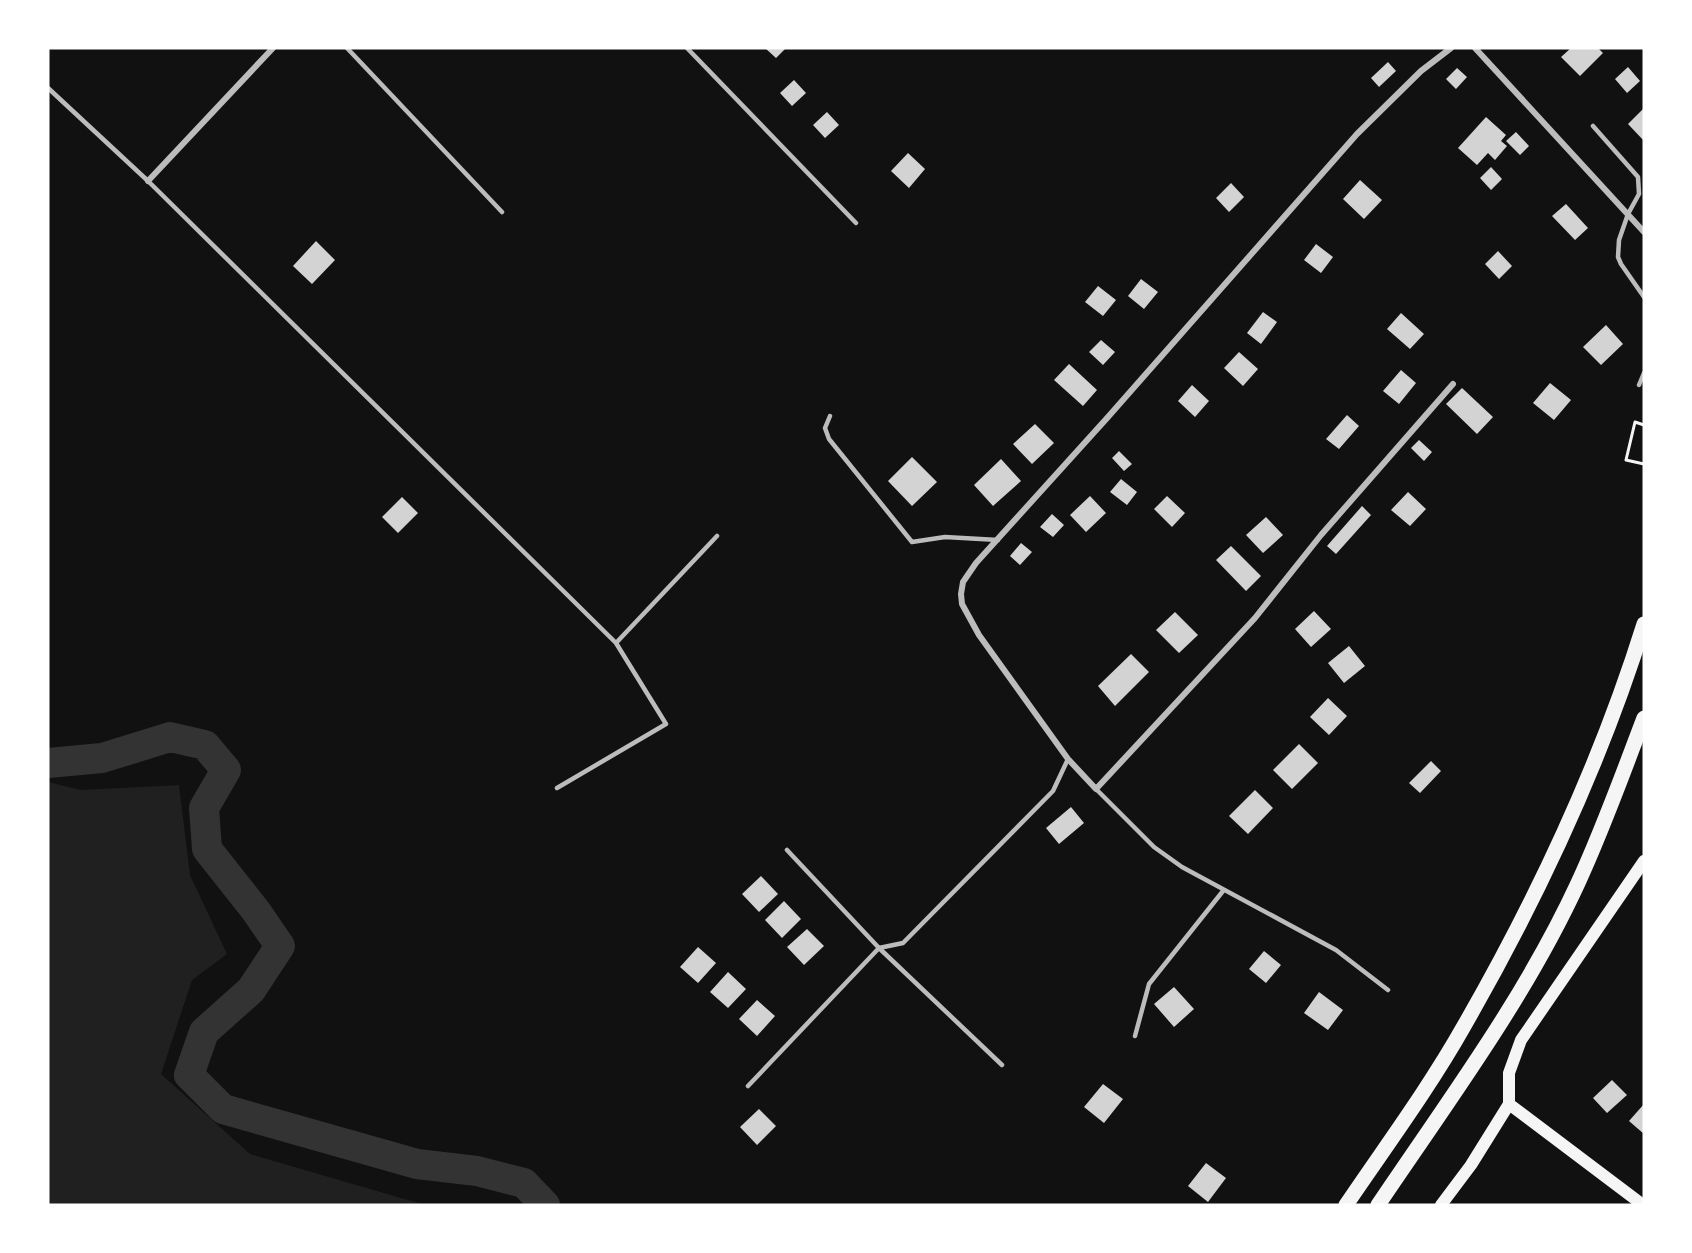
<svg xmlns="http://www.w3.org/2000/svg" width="1692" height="1253" font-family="Montserrat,sans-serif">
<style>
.green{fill:#202020}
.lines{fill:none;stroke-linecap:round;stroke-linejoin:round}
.river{stroke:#333;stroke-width:30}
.building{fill:#d3d3d3}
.path{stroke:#f5f5f5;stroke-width:3}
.service{stroke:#bcbcbc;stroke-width:4.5}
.minor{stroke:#bcbcbc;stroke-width:6}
.secondary{stroke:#f5f5f5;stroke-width:12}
.trunk{stroke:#f5f5f5;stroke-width:15}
</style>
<rect width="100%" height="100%" fill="#111"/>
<path class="green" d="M48 782 81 790 179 785 190 875 227 954 192 980 161 1074 250 1154 425 1205H48Z"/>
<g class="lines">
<path class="river" d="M48 763 102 758 170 737 205 745 226 770 204 808 207 849 256 911 280 946 251 990 204 1032 189 1075 223 1109 417 1164 477 1171 524 1183 545 1205"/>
</g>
<path class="building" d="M765 48H786L776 58Z
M1571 48H1598L1603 53 1580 76 1561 57Z
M1388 62 1396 71 1379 87 1371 78Z
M1628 67 1640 81 1627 93 1615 79Z
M1457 68 1467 77 1456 89 1446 79Z
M794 80 806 93 792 106 780 93Z
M1644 108V141L1628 124Z
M827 112 839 125 825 138 813 125Z
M1486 117 1506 135 1501 141 1507 146 1495 160 1488 153 1477 165 1458 148Z
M1516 132 1529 146 1520 155 1506 141Z
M908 153 925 169 909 188 891 171Z
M1491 167 1502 179 1491 190 1480 178Z
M1360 180 1382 200 1364 219 1343 199Z
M1231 183 1244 197 1229 212 1216 198Z
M1566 204 1588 228 1575 240 1552 216Z
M316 241 335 260 312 284 293 266Z
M1316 244 1333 257 1321 273 1304 260Z
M1498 251 1512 266 1499 279 1485 264Z
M1141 279 1158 292 1144 309 1128 296Z
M1098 286 1116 300 1103 316 1085 302Z
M1263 312 1277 322 1261 344 1247 333Z
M1401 313 1424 334 1410 349 1387 329Z
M1606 325 1623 344 1601 365 1583 347Z
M1101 340 1115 352 1103 365 1089 352Z
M1239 352 1258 369 1243 386 1224 368Z
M1069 364 1097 390 1083 406 1054 380Z
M1401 370 1416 383 1399 404 1383 391Z
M1550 383 1571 400 1554 420 1533 403Z
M1192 385 1209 401 1195 417 1178 401Z
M1462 388 1493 417 1477 434 1446 404Z
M1347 415 1359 426 1339 449 1326 439Z
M1035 424 1054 443 1032 464 1013 444Z
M1419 440 1432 452 1424 461 1411 448Z
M1119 451 1132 464 1124 471 1112 458Z
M912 457 937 482 912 506 888 481Z
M1001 459 1021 481 993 506 974 485Z
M1121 479 1137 492 1127 505 1110 492Z
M1408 492 1426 509 1410 526 1391 510Z
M1090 496 1106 513 1086 532 1070 515Z
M1167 496 1185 513 1172 527 1154 509Z
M402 497 418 513 398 533 382 517Z
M1362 506 1371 515 1336 554 1327 546Z
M1052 514 1064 525 1053 537 1040 527Z
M1266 517 1283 535 1263 553 1246 535Z
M1021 543 1032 552 1020 565 1010 556Z
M1231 546 1261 576 1246 591 1216 560Z
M1314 611 1331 629 1311 647 1295 629Z
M1175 612 1198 635 1179 653 1156 630Z
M1349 646 1365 666 1344 683 1328 663Z
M1131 654 1149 672 1115 706 1098 686Z
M1328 698 1347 716 1329 735 1310 717Z
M1299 744 1318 763 1292 789 1273 770Z
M1431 761 1441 771 1420 793 1409 783Z
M1255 790 1273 808 1248 834 1229 816Z
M1071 807 1084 823 1059 844 1046 828Z
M761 876 778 894 759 912 742 894Z
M784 901 801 919 782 938 765 920Z
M807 929 824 946 804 965 787 947Z
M698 947 716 963 698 983 680 967Z
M1264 951 1281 965 1266 983 1249 969Z
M728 972 746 989 728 1008 710 992Z
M1174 987 1194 1009 1174 1027 1154 1004Z
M1319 992 1343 1010 1328 1030 1304 1013Z
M757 1000 775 1016 757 1036 739 1019Z
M1612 1080 1627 1095 1607 1113 1593 1098Z
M1103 1084 1123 1099 1104 1123 1084 1107Z
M1644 1104V1134L1629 1121Z
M759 1109 776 1126 757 1145 740 1127Z
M1206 1163 1226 1178 1208 1202 1188 1186Z"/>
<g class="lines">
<path class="path" d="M1644 425 1635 422 1626 460 1644 464"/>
<path class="service" d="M347 48 502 212
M687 48 856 223
M48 88 148 181 616 643
M1593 126 1638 177 1639 194 1628 214 1619 240 1618 257 1621 264 1644 297
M1639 385 1644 373
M830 416 825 428 829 439 912 542 945 537 998 540
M557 788 666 724 616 643 717 536
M1096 789 1154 847 1182 867 1336 950 1388 990
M787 850 879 948 1002 1065
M1135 1036 1149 984 1223 891
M748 1086 879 948 903 943 1053 791 1068 759"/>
<path class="minor" d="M1451 48 1421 71 1357 134 1108 417 976 563 963 582 961 594 962 604 979 635 1068 759 1096 789 1255 618 1321 535 1453 384
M1475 48 1644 232
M148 181 273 48"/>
<path class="secondary" d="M1509 1104V1073L1521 1040 1644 861
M1509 1104 1643 1205
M1441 1205 1471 1165 1509 1104"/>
<path class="trunk" d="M1346 1205C1386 1146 1429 1088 1464 1026 1537 899 1600 765 1644 624
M1378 1205C1448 1101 1525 998 1578 883 1603 829 1623 773 1644 718"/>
</g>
<rect width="1692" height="1253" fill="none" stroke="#ffffff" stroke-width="99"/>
</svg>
